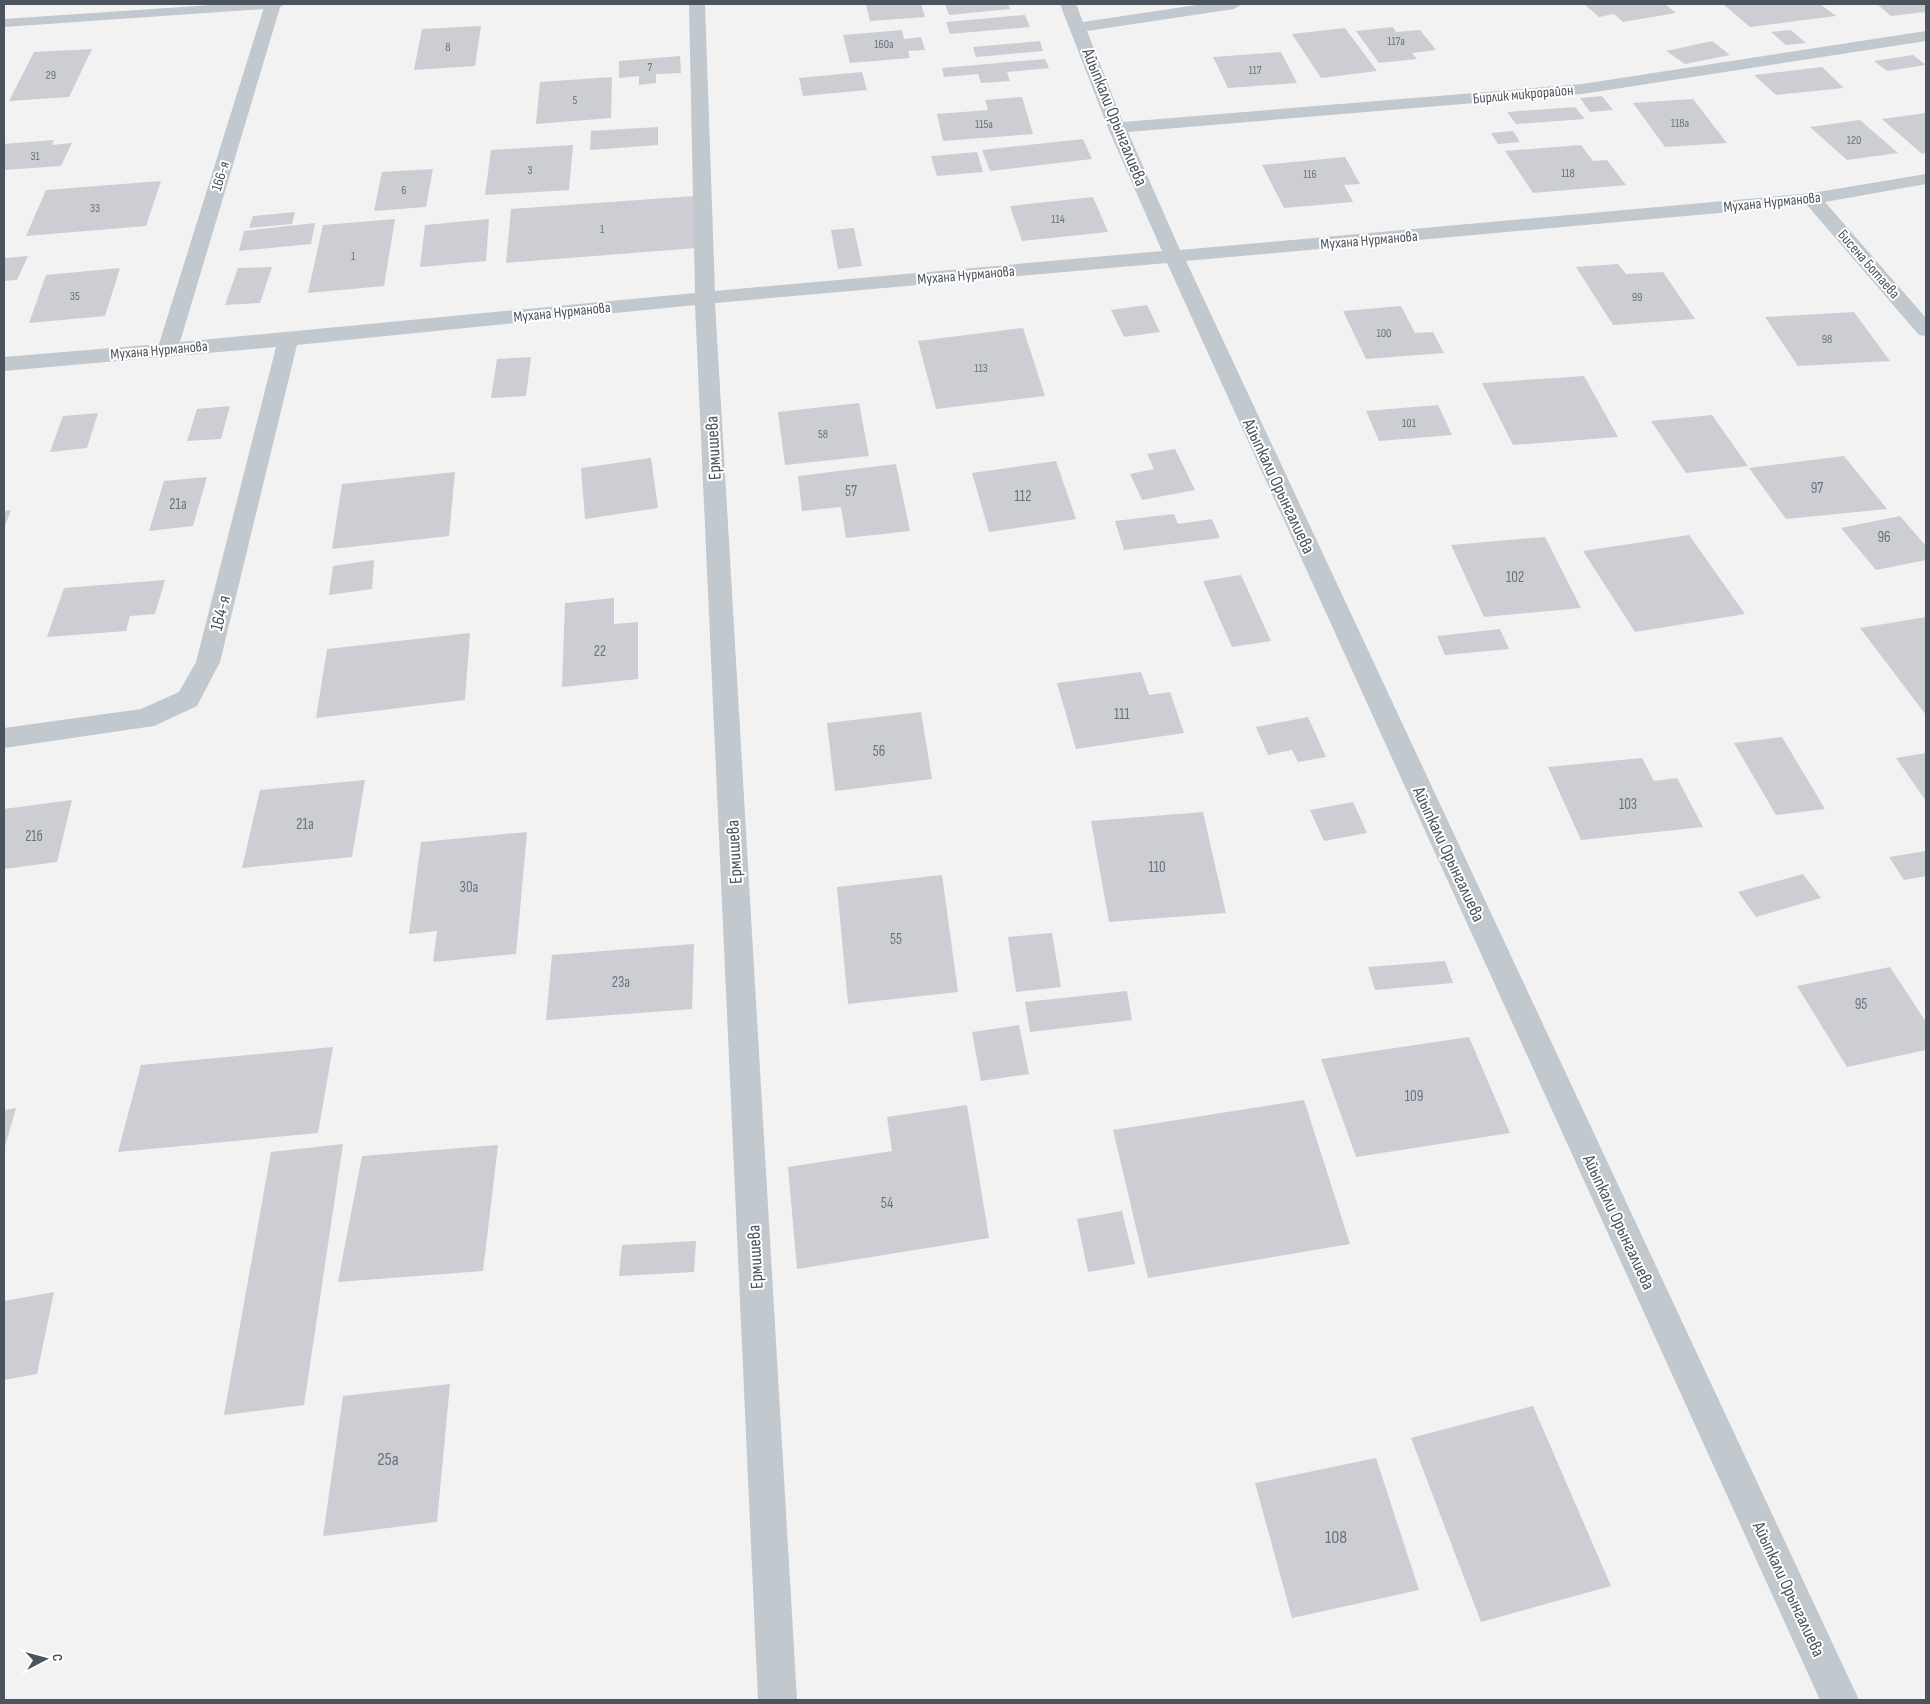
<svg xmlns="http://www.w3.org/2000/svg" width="1930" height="1704" font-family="'Sofia Sans Condensed',sans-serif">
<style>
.building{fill:#ccced3}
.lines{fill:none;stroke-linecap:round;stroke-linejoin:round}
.lane{fill:#c1c8ce;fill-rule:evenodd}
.street{fill:#c1c8ce;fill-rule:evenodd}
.labels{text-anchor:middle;stroke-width:4;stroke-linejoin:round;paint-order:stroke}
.far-number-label{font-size:12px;fill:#6b727a}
.far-street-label{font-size:15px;fill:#4b545d;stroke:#fff}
.number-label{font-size:15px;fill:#6b727a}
.street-label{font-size:18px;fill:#4b545d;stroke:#fff}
.near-number-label{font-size:18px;fill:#6b727a}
</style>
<rect width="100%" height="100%" fill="#f3f2f2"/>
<path class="building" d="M866 4H921L925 17 870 21Z
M945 4H1008L1010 9 949 15Z
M1584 4H1665L1676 13 1623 22 1614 14 1599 17Z
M1723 4H1820L1836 16 1750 27Z
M1877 4H1926V12L1891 16Z
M1025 15 1030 27 950 34 946 22Z
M481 26 475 66 414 70 422 29Z
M1393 27 1396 32 1420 30 1436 50 1412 53 1417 59 1379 63 1356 31Z
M1345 28 1377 71 1321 78 1292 34Z
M902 30 904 39 921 37 925 50 908 51 910 58 850 63 843 35Z
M1791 30 1806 43 1786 45 1771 32Z
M1040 41 1043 51 976 57 973 47Z
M1712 41 1730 55 1685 64 1666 51Z
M92 49 69 97 9 101 34 52Z
M1281 52 1297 83 1228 88 1213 57Z
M1913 55 1926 65 1887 71 1874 61Z
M680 56 681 73 656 74V83L639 85V76L619 78V61Z
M1045 59 1049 68 1007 72 1010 81 981 83 978 74 944 77 942 68Z
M1822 67 1844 88 1776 95 1754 75Z
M862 72 867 90 803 96 799 78Z
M612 77 611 118 536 124 540 82Z
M1602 96 1613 110 1590 112 1580 98Z
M1022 97 1033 134 943 141 937 114 988 110 985 100Z
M1693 99 1727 143 1665 147 1633 103Z
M1575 107 1585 119 1516 124 1507 112Z
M1926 113V153L1922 154 1882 119Z
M1860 120 1898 153 1847 160 1810 127Z
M658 127V145L590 150 591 131Z
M1513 131 1520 142 1498 144 1491 133Z
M1083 139 1092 159 990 171 982 150Z
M54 140 52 145 72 143 61 166 4 170V144Z
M573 145 569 190 485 195 491 150Z
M1581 145 1593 161 1607 160 1626 185 1533 193 1505 151Z
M977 152 983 172 937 176 931 156Z
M1345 157 1360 184 1344 185 1353 202 1284 208 1262 165Z
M433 169 426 207 374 211 382 172Z
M161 181 146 226 26 236 46 190Z
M695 196 696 248 506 263 511 209Z
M1093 197 1108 232 1022 241 1010 206Z
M295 212 292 224 249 228 253 216Z
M395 219 384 286 308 293 323 225Z
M489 219 486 261 420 267 425 225Z
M315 223 311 244 239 251 244 231Z
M854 228 862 266 838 269 831 230Z
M28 256 17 280 4 281V258Z
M1618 264 1626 274 1663 272 1695 319 1613 325 1576 267Z
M272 267 260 303 225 305 238 268Z
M120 268 105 316 29 323 46 275Z
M1147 305 1160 332 1124 337 1111 310Z
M1401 306 1415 333 1433 332 1444 353 1366 359 1343 311Z
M1854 312 1890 361 1798 366 1765 317Z
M1023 328 1045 396 936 409 918 341Z
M531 357 526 396 491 398 497 359Z
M1584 376 1618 437 1513 445 1482 383Z
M859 403 869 456 785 465 778 412Z
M1438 405 1452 435 1379 441 1366 411Z
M230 406 221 439 187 441 197 409Z
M98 413 87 448 50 452 63 416Z
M1712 415 1748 466 1686 473 1651 421Z
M1175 449 1195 490 1142 500 1130 474 1154 469 1147 454Z
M1844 456 1887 509 1786 519 1749 468Z
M651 458 658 508 585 519 581 468Z
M1056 461 1076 519 989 532 972 473Z
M896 464 910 531 846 538 841 507 802 511 798 476Z
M455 472 449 536 332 549 342 484Z
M207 477 193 526 149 531 164 481Z
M11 510 4 528V511Z
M1174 514 1178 524 1212 519 1220 538 1124 550 1115 521Z
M1900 516 1926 546V560L1876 570 1841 528Z
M1689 535 1745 614 1635 632 1583 551Z
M1545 537 1581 608 1484 617 1451 545Z
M374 560 372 589 329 595 333 566Z
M1241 575 1271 641 1232 647 1203 581Z
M165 580 155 614 130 616 126 631 47 637 64 588Z
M614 598V624L638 622V679L562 687 565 603Z
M1926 617V715L1860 628Z
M1500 629 1509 649 1445 655 1437 636Z
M470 633 465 700 316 718 327 649Z
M1141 672 1149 695 1170 692 1184 733 1076 749 1057 683Z
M921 712 932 779 835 791 827 723Z
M1308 717 1326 757 1298 762 1292 750 1268 755 1256 727Z
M1782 737 1825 809 1776 815 1734 743Z
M1926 753V801L1896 758Z
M1642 758 1654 781 1677 778 1703 827 1581 840 1548 767Z
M365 780 352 857 242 868 260 790Z
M72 800 57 862 4 869V809Z
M1353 802 1367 833 1324 841 1310 810Z
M1203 812 1226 913 1109 922 1091 821Z
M527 832 516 954 433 962 437 931 409 934 421 842Z
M1926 851V876L1904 880 1889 857Z
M1803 874 1821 898 1756 917 1738 892Z
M942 875 958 992 848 1004 837 887Z
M1052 933 1061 987 1016 992 1008 937Z
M694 944 692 1009 546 1020 552 955Z
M1445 961 1453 983 1375 990 1368 967Z
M1890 967 1926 1022V1050L1847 1067 1797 986Z
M1127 991 1132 1020 1030 1032 1025 1002Z
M1019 1025 1029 1074 981 1081 972 1032Z
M1469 1037 1510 1133 1356 1157 1321 1059Z
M333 1047 318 1133 118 1152 141 1065Z
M1304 1100 1350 1244 1148 1278 1113 1130Z
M967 1105 989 1238 797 1269 788 1167 892 1151 887 1117Z
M16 1108 4 1150V1110Z
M343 1144 304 1405 224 1415 271 1152Z
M498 1145 483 1271 338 1282 362 1156Z
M1122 1211 1135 1264 1088 1272 1077 1219Z
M696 1241 694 1272 619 1276 622 1245Z
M54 1292 37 1374 4 1380V1301Z
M450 1384 437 1522 323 1536 343 1396Z
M1533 1406 1611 1586 1481 1622 1411 1438Z
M1376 1458 1419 1590 1292 1618 1255 1483Z"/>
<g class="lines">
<path class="lane" d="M226 4H285L279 8 4 27V19Z"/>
<path class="street" d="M265 4H281L180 342 695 293 689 4H705L715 291 1162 251 1108 128 1060 4H1076L1083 22 1203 4H1242L1234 9 1087 31 1123 122 1582 84 1926 31V41L1582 94 1128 132 1180 250 1812 193 1926 174V184L1825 202 1926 318V336L1919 335 1807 205 1186 261 1859 1700H1820L1167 263 715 303 797 1700H758L695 305 297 345 220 662 197 706 154 726 4 748V728L141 709 179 692 196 662 276 347 4 371V357L159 344Z"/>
</g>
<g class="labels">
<g class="far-number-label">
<text x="1396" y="45">117а</text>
<text x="884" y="48">160а</text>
<text x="448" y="51">8</text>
<text x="650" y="71">7</text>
<text x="1255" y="74">117</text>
<text x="51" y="79">29</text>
<text x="575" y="104">5</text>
<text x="1680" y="127">118а</text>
<text x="984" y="128">115а</text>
<text x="1854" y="144">120</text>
<text x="35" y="160">31</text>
<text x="530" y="174">3</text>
<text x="1568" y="177">118</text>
<text x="1310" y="178">116</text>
<text x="404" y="194">6</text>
<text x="95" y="212">33</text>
<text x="1058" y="223">114</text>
<text x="602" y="233">1</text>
<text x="353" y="260">1</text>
<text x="75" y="300">35</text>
<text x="1637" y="301">99</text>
<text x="1384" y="337">100</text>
<text x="1827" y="343">98</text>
<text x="981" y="372">113</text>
<text x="1409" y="427">101</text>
<text x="823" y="438">58</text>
</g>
<g class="far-street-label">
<text transform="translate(1523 94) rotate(-5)" y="5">Бирлик микрорайон</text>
<text transform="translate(220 176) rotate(-73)" y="5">166-я</text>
<text transform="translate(1772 202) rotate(-6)" y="5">Мухана Нурманова</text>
<text transform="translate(1369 240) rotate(-5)" y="5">Мухана Нурманова</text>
<text transform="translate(1869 264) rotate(49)" y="5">Бисена Ботаева</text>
<text transform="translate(966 275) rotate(-5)" y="5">Мухана Нурманова</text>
<text transform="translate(562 312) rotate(-6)" y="5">Мухана Нурманова</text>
<text transform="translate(159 350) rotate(-5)" y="5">Мухана Нурманова</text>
</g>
<g class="number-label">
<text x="1817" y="493">97</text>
<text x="851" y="496">57</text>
<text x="1023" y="501">112</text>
<text x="178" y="509">21а</text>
<text x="1884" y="542">96</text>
<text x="1515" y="582">102</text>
<text x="600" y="656">22</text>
<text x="1122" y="719">111</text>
<text x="879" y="756">56</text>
<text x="1628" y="809">103</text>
<text x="305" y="829">21а</text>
<text x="34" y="841">21б</text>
<text x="1157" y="872">110</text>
<text x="469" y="892">30а</text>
<text x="896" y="944">55</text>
<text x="621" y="987">23а</text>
<text x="1861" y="1009">95</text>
<text x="1414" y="1101">109</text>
<text x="887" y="1208">54</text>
</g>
<g class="street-label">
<text transform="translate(1115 117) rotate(68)" y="6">Айыпкали Орынгалиева</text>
<text transform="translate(713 448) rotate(-93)" y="6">Ермишева</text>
<text transform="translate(1279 486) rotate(65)" y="6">Айыпкали Орынгалиева</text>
<text transform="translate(220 613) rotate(-76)" y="6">164-я</text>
<text transform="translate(734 852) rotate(-93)" y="6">Ермишева</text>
<text transform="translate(1449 854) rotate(65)" y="6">Айыпкали Орынгалиева</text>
<text transform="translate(1619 1222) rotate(65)" y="6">Айыпкали Орынгалиева</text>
<text transform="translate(755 1257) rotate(-93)" y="6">Ермишева</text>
<text transform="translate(1789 1589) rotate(65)" y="6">Айыпкали Орынгалиева</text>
</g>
<g class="near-number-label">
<text x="388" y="1465">25а</text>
<text x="1336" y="1543">108</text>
</g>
</g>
<rect width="1930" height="1704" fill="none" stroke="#4b545d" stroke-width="10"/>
<g transform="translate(45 1659) rotate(84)" stroke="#ffffff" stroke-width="4" paint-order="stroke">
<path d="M0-4L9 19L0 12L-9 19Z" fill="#4b545d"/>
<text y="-8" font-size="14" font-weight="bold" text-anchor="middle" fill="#4b545d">С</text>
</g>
</svg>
